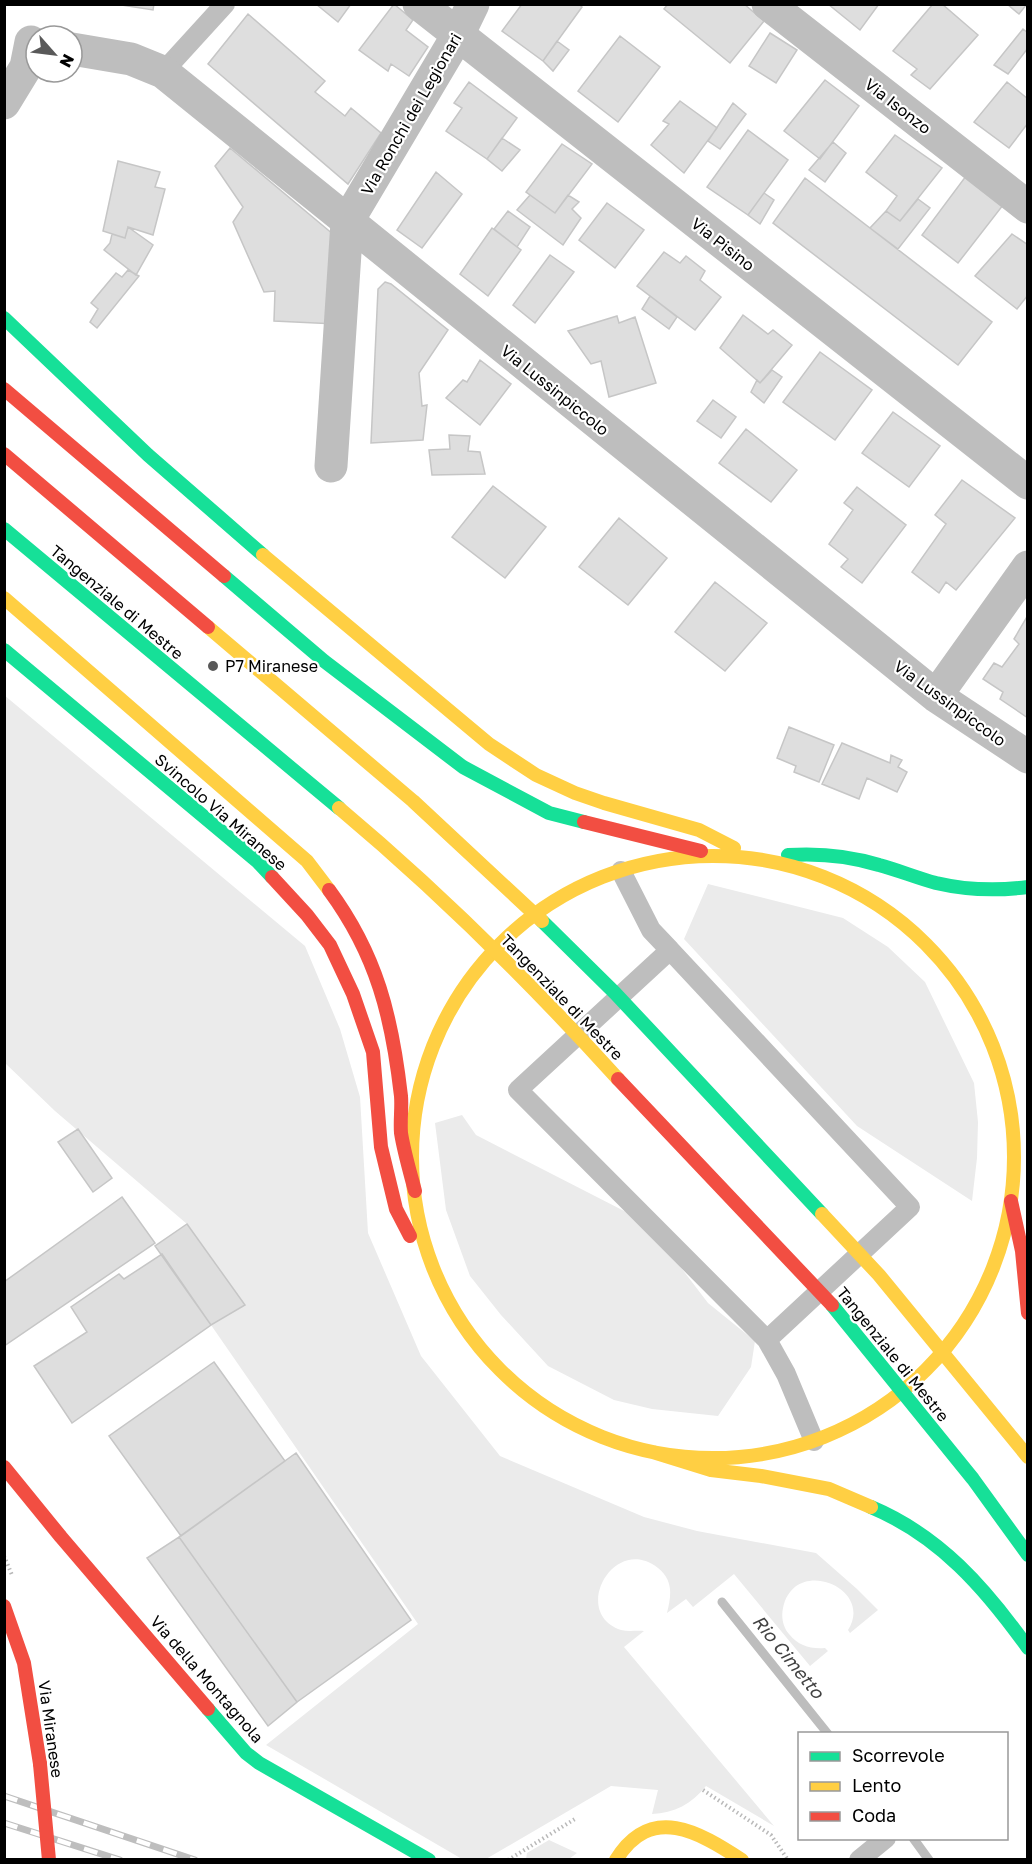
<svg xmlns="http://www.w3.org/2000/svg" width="1032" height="1864" font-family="'Golos Text',sans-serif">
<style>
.green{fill:#ebebeb}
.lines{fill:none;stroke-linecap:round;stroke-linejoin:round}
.stream{stroke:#bdbdbd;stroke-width:9}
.building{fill:#dedede;stroke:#c6c6c6;stroke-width:1.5}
.path{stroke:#b9b9b9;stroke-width:4;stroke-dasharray:1.5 3;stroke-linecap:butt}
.lane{stroke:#bebebe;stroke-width:20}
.street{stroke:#bebebe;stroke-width:33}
.fast{stroke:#16e098;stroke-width:14}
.slow{stroke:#ffcf43;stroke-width:14}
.jam{stroke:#f24e42;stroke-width:14}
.rail-casing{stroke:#bebebe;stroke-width:7}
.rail{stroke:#fff;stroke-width:4.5;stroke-dasharray:14;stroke-linecap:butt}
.fast-bridge{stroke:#16e098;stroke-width:14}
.slow-bridge{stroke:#ffcf43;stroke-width:14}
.jam-bridge{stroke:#f24e42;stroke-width:14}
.poi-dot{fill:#595959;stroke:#fff;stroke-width:2}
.labels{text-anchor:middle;stroke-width:4.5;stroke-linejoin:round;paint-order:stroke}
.street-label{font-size:16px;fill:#000;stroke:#fff}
.poi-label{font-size:16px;fill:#000;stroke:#fff;text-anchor:start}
.water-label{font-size:18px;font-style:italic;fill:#424242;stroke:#fff}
</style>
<rect width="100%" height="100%" fill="#fff"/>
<path class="green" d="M4 695 305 946 340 1029 360 1097 368 1233 421 1356 500 1456 644 1517 697 1531 816 1553 857 1589 878 1610 850 1633 848 1630C875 1588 794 1555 783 1608 781 1617 783 1627 789 1634 799 1646 810 1649 825 1648L828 1651 810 1666 734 1574 693 1607 686 1599 667 1613C671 1596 674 1581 658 1568 614 1533 570 1613 621 1630 629 1632 637 1630 644 1631L624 1647 774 1826 706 1786C692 1804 674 1813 652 1814L658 1790 611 1786 486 1859H462L266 1745 418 1624 211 1325 245 1305 187 1224 55 1111 5 1063Z
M708 884 843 918 888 947 925 982 974 1083 978 1122 977 1158 972 1201 857 1126 684 939Z
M462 1115 476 1135 630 1214 663 1244 708 1303 755 1341 751 1367 718 1416 652 1409 614 1400 548 1366 501 1315 470 1276 446 1210 435 1123Z
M549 1840 577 1853 569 1859H526L527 1853Z"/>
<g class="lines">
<path class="stream" d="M722 1602 828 1734
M913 1838 929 1860"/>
</g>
<path class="building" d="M115 4H154L153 10Z
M316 4H351L338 22Z
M394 4 413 20 406 30 428 47 409 76 391 64 388 71 359 50Z
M522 4H579L582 7 543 61 502 31Z
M668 4H744L764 21 730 63 664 9Z
M828 4H879L860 30Z
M933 4H942L978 35 930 89 911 75 917 69 893 51Z
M1007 4H1027L1019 14Z
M248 14 325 81 315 92 345 116 351 108 381 133 348 184 208 64Z
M1023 29 1028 33V48L1008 74 994 65Z
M770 33 797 50 776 83 749 66Z
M620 36 660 67 618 122 578 91Z
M557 41 569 50 553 71 543 61Z
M825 80 859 106 820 159 784 131Z
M469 82 517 118 487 159 446 131 462 108 454 103Z
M1007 82 1028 99V123L1009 148 974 122Z
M680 101 717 128 684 173 651 145 669 124 663 121Z
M733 103 746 114 720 149 708 141Z
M748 130 788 160 748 215 707 187Z
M895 135 942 168 900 221 886 211 897 196 866 172Z
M502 138 520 150 502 171 487 159Z
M833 142 846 153 825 182 809 170Z
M562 144 592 164 555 213 526 192Z
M230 148 340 240 336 324 274 321 275 291 264 292 233 222 243 207 215 166Z
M118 161 160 172 155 187 165 189 153 235 128 227 125 238 103 231Z
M436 172 462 194 422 248 397 230Z
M969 172 1007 200 958 263 922 235Z
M805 178 992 322 958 365 773 223Z
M764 193 774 200 760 224 748 215Z
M530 195 555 213 568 195 579 202 572 209 581 218 563 245 517 210Z
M918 199 930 208 898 249 870 228 886 211 900 221Z
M607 203 644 230 615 268 579 240Z
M508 211 530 227 517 247 494 229Z
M128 227 153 245 136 275 104 250 110 243 112 234 125 238Z
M492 228 521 250 488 296 460 274Z
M1012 234 1028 245V295L1017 309 975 276Z
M664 252 680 263 686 256 705 271 700 280 721 297 695 330 637 286Z
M550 255 574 272 535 323 513 305Z
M128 270 139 276 97 328 90 322 98 309 91 303 116 273 122 277Z
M385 282 391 284 448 330 419 373 422 406 427 405 423 440 371 443 378 289Z
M650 296 677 317 669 329 642 309Z
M743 315 768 334 773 330 792 345 760 383 720 348Z
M617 316 619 323 635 317 656 383 609 397 601 361 591 364 568 331Z
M820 352 872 390 835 440 783 402Z
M480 360 511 384 480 425 446 398 463 380 467 382Z
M772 370 782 377 764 403 751 392 757 380 760 383Z
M713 400 736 417 721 438 697 421Z
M893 412 940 446 909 487 862 453Z
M746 429 797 470 771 502 719 463Z
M449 435 470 436 468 451 480 452 485 474 432 475 429 450 450 449Z
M962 480 1015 518 956 590 946 582 939 593 912 572 946 524 935 515Z
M493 486 546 527 505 578 452 537Z
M857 487 906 525 862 583 841 567 848 559 829 544 853 510 844 503Z
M619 518 667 558 628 605 579 567Z
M715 582 767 623 725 671 675 632Z
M1028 615V718L1000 699 1003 692 983 679 994 663 1002 667 1019 644 1014 639Z
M789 727 834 745 819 782 794 772 796 766 777 758Z
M842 743 890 763 891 755 902 760 898 767 907 772 897 792 867 778 859 799 822 784Z
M78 1129 112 1178 93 1192 58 1142Z
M122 1197 155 1243 4 1346V1282Z
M187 1224 245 1305 211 1325 155 1246Z
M162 1254 211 1325 72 1423 34 1366 87 1332 71 1307 119 1274 124 1279Z
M214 1362 285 1461 181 1536 109 1436Z
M296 1453 411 1620 297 1702 179 1537Z
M179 1537 297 1702 268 1726 147 1558Z"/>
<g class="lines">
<path class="path" d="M4 1556 12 1575
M703 1790 771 1835 788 1860
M508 1860 575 1819"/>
<path class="lane" d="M163 72 225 4
M621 871 651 930 670 950 518 1090 767 1340 786 1374 814 1441
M670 950 910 1207 767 1340
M859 1860 886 1838"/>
<path class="street" d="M419 4 1028 483
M768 4 1028 207
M72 49 131 59 163 72 936 696 1028 757
M4 103 26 67 31 42
M331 466 347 222 458 35 473 4
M936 696 1028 567"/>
<path class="fast" d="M4 318 148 455 263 555
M224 576 324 661 463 767 549 813 584 822
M4 650 257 861 272 877
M788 855C819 853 850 856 879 865 898 870 917 878 936 883 966 890 997 891 1028 887
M871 1507C940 1536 985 1588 1028 1648
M208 1709 246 1753 259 1763 429 1860"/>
<path class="slow" d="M263 555 489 744 536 775 575 793 604 803 699 830 734 848
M4 598 307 861 329 890
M412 1157a301 301 0 1 1 602 0a301 301 0 1 1-602 0Z
M653 1452 711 1470 761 1476 829 1489 871 1507
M616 1860C651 1803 699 1832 742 1860"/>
<path class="jam" d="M4 389 224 576
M584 822 701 851
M272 877 307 915 330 945 353 994 373 1052 381 1147 396 1209 410 1236
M329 890C377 955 392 1017 401 1096 402 1108 400 1121 401 1133 404 1152 410 1172 415 1191
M1011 1201 1022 1251 1028 1313
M4 1467 61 1537 208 1709
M4 1606 24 1663 40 1764"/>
<g class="rail-casing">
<path id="rail" d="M4 1796 195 1860
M4 1823 120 1860"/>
</g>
<use href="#rail" class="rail"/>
<path class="fast-bridge" d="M4 529 339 808
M542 921 615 993 822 1214
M832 1305 973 1479 1028 1555"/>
<path class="slow-bridge" d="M208 627 413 801 542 921
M339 808C438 891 531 983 618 1079
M822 1214 879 1275 1028 1457"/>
<path class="jam-bridge" d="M4 454 208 627
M618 1079 832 1305
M40 1764 49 1860"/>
</g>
<circle class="poi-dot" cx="213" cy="666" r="6"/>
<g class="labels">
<g class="street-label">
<text transform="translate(898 106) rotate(38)" y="6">Via Isonzo</text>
<text transform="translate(411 114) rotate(-60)" y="6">Via Ronchi dei Legionari</text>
<text transform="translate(723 244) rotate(38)" y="6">Via Pisino</text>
<text transform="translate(555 390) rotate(39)" y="6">Via Lussinpiccolo</text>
<text transform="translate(117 602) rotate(40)" y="6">Tangenziale di Mestre</text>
<text transform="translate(950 703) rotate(36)" y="6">Via Lussinpiccolo</text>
<text transform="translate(221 812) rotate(41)" y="6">Svincolo Via Miranese</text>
<text transform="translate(562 997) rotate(46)" y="6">Tangenziale di Mestre</text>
<text transform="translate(893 1354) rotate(51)" y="6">Tangenziale di Mestre</text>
<text transform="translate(207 1679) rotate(49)" y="6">Via della Montagnola</text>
<text transform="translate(51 1729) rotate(82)" y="6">Via Miranese</text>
</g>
<g class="poi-label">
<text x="225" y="672">P7 Miranese</text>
</g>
<g class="water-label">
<text transform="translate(788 1657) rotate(51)" y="6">Rio Cimetto</text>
</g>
</g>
<rect width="1032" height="1864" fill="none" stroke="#000000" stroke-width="12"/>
<rect x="798" y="1732" width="210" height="108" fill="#ffffff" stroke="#999999" stroke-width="1.5"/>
<rect x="810" y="1752" width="30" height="9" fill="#16e098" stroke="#999999" stroke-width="1.5"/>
<text x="852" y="1762" font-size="18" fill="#000000">Scorrevole</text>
<rect x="810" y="1782" width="30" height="9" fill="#ffcf43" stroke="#999999" stroke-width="1.5"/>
<text x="852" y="1792" font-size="18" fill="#000000">Lento</text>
<rect x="810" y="1812" width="30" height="9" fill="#f24e42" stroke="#999999" stroke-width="1.5"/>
<text x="852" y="1822" font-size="18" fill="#000000">Coda</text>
<g transform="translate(54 54) rotate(118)"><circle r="28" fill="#ffffff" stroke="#999999" stroke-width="1.5"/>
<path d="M0-4.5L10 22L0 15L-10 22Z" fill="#595959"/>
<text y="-9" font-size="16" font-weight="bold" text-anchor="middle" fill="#000000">N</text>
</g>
</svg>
